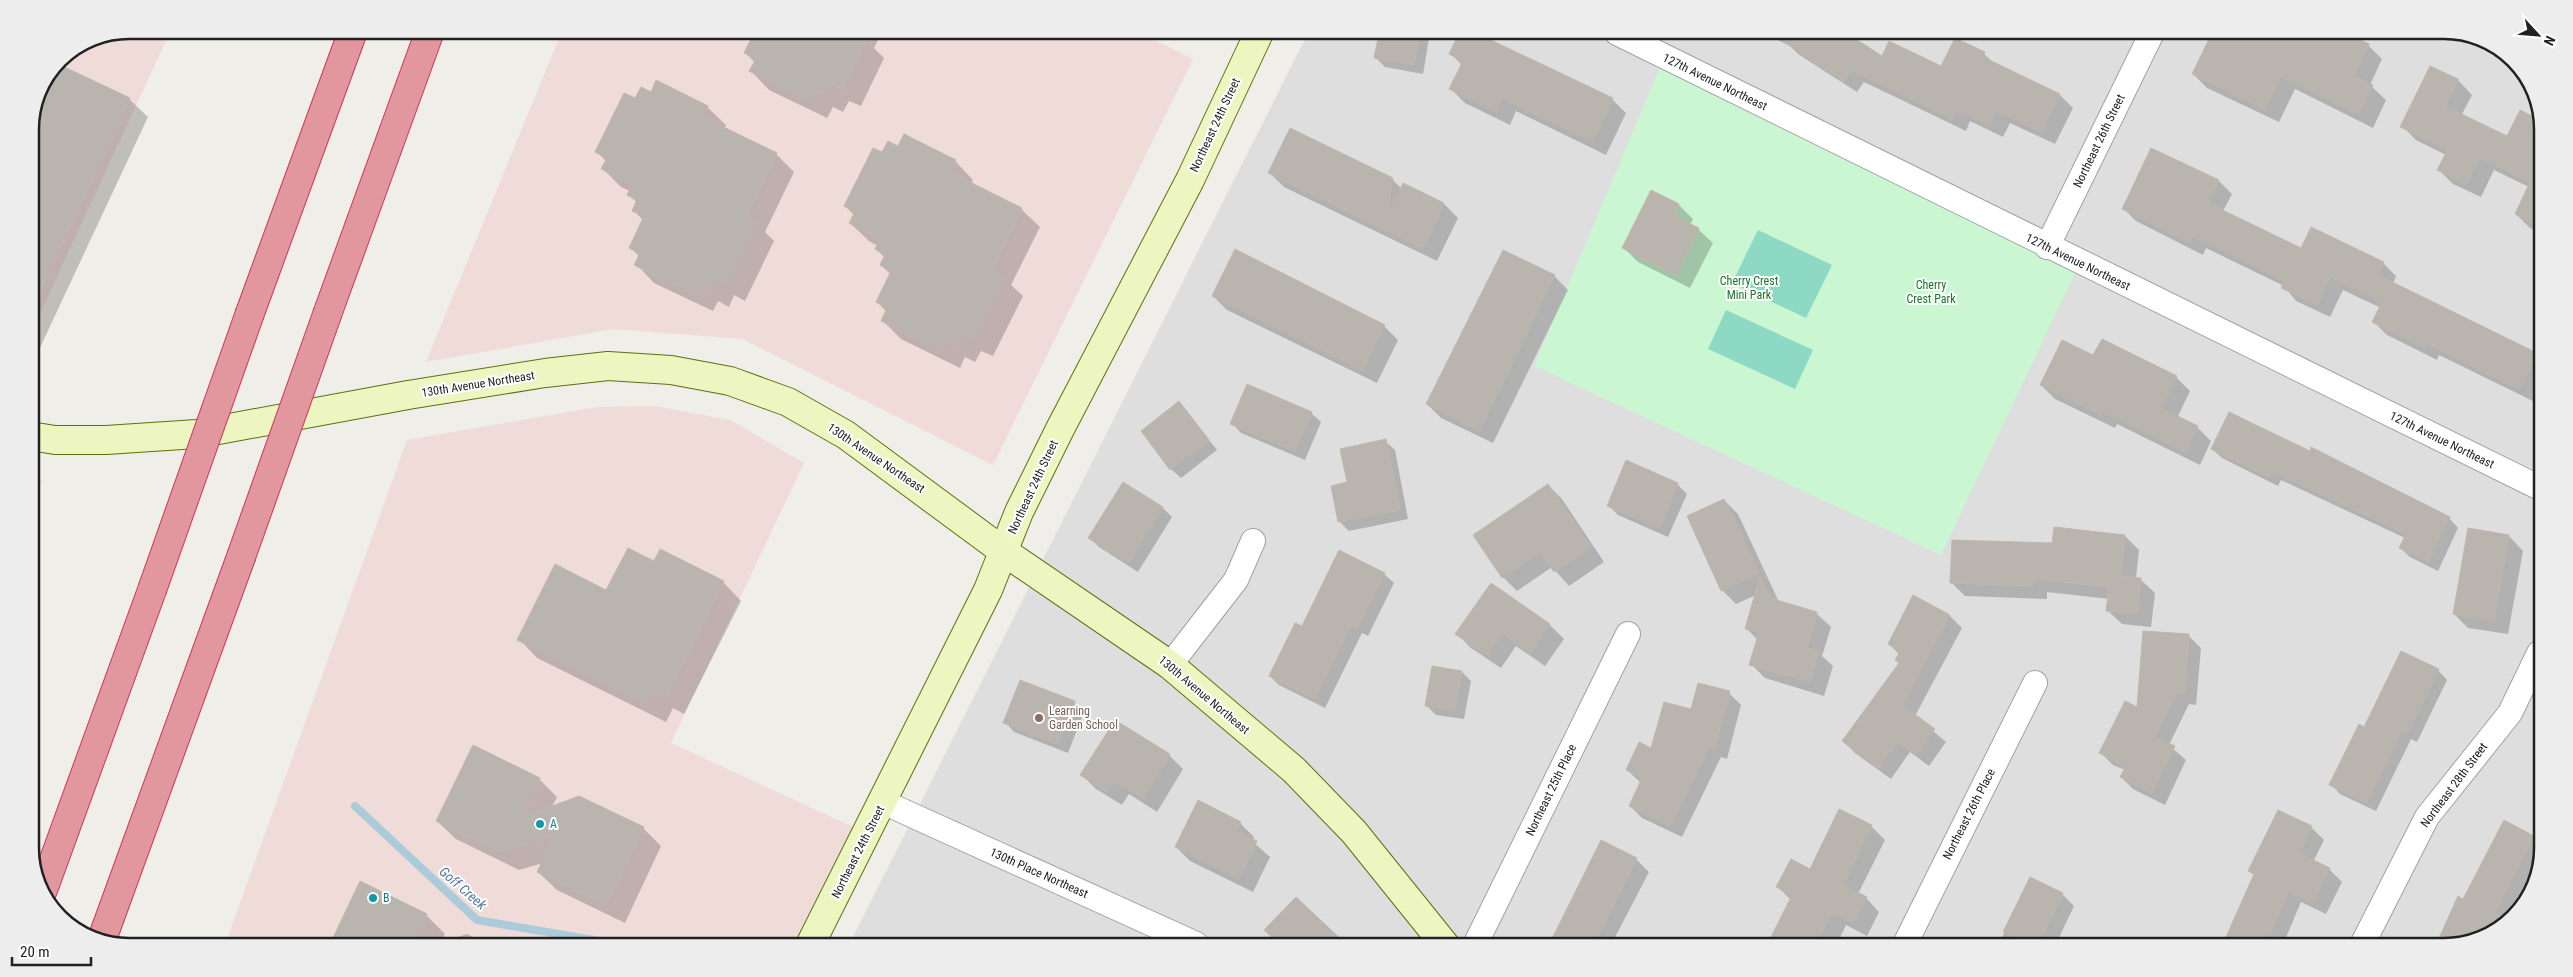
<svg xmlns="http://www.w3.org/2000/svg" width="2573" height="977" font-family="'Roboto Condensed',sans-serif">
<style>
.residential{fill:#dfdede}
.commercial{fill:#efdcd9}
.park{fill:#caf6d2}
.pitch{fill:#8dd9c3}
.shadow{fill:#0003}
.lines{fill:none;stroke-linecap:round;stroke-linejoin:round}
.stream{stroke:#accbda;stroke-width:8}
.building{fill:#bab4ae;stroke:#c1b7ab}
.street-casing{stroke:#a2a2a2;stroke-width:26}
.secondary-casing{stroke:#5c710e;stroke-width:30}
.highway-casing{stroke:#ce365a;stroke-width:30}
.street{stroke:#fff;stroke-width:24}
.secondary{stroke:#edf5c1;stroke-width:28}
.highway{stroke:#e1979d;stroke-width:28}
.highway-bridge-casing{stroke:#ce365a;stroke-width:30;stroke-linecap:butt}
.highway-bridge{stroke:#e1979d;stroke-width:28}
.education-dot{fill:#8d6e63;stroke:#fff;stroke-width:2}
.culture-dot{fill:#0f9aa8;stroke:#fff;stroke-width:2}
.labels{text-anchor:middle;stroke-width:4;stroke-linejoin:round;paint-order:stroke}
.street-label{font-size:12px;fill:#212121;stroke:#fff}
.park-label{font-size:12px;fill:#157928;stroke:#fff}
.education-label{font-size:12px;fill:#785e54;stroke:#fff;text-anchor:start}
.culture-label{font-size:12px;fill:#0d838f;stroke:#fff;text-anchor:start}
.water-label{font-size:14px;font-style:italic;fill:#5476aa;stroke:#fff}
.rim{fill:none;stroke:#212121;stroke-width:2.5}
</style>
<rect width="100%" height="100%" fill="#f0eee8"/>
<path class="residential" d="M1308 33 2476 35 2522 68 2543 122 2538 880 2499 930 2445 947 850 943Z"/>
<path class="commercial" d="M129 30H171L30 335V123L38 91 59 59 91 37Z
M562 31 1139 32 1193 59 993 465 742 339 613 329 426 362Z
M655 406 730 420 804 463 671 743 853 827 794 943 226 942 407 440 597 407Z
M30 479 42 480 30 514Z"/>
<path class="park" d="M1661 65 2078 267 1941 555 1534 366Z"/>
<path class="pitch" d="M1758 230 1832 265 1806 318 1732 283Z
M1726 310 1813 350 1795 389 1708 349Z"/>
<path class="shadow" d="M756 31 882 32 874 48 884 58 861 106 849 101 843 112 833 107 827 118 769 90 751 71 755 63 746 53Z
M1380 33H1430L1423 74 1385 67 1375 57Z
M1765 34H1849L1848 36 1882 58 1941 68 1955 39 1984 54 1995 64 2060 95 2073 108 2055 144 2010 123 2003 137 1970 121 1966 131 1864 82 1857 92 1798 54 1790 46Z
M2212 35H2348L2368 45 2382 59 2370 85 2386 100 2373 128 2295 89 2279 122 2207 88 2193 74Z
M1450 53 1612 99 1626 113 1606 155 1516 111 1510 125 1465 103 1451 89 1462 65Z
M55 64 129 99 148 117 30 369V123L38 91Z
M2430 67 2458 80 2472 95 2461 116 2508 138 2521 112 2543 122 2542 234 2530 228 2516 214 2529 187 2494 170 2481 197 2453 184 2439 170 2446 155 2416 140 2402 126Z
M652 93 707 107 726 125 724 129 776 154 794 172 765 232 774 241 745 301 734 295 729 307 718 301 713 311 654 283 636 264 640 257 630 247 643 220 634 211 637 203 628 194 630 191 621 187 603 169 606 161 597 152 636 100Z
M899 148 955 161 973 180 971 184 1021 209 1040 227 1011 285 1023 296 993 356 981 351 975 362 965 357 960 368 901 339 882 320 887 312 877 302 891 275 881 265 885 258 876 249 878 246 869 241 850 223 854 215 845 206 883 154Z
M1270 173 1392 179 1402 189 1404 185 1444 204 1458 218 1437 261 1284 187Z
M2219 181 2232 194 2223 211 2301 249 2383 263 2396 276 2393 284 2541 357V405L2439 355 2437 360 2387 335 2374 322 2381 308 2343 290 2330 317 2296 301 2284 286 2206 248 2203 255 2136 221 2123 208Z
M1652 192 1679 205 1693 219 1690 225 1698 229 1713 243 1690 288 1638 262 1624 248Z
M1554 276 1568 290 1493 443 1441 418 1427 404Z
M1213 296 1384 326 1398 340 1377 383 1227 310Z
M2093 357 2176 377 2190 391 2177 418 2197 427 2211 441 2200 465 2117 424 2115 428 2055 399 2041 385Z
M1179 403 1217 450 1181 478 1171 469Z
M1311 413 1321 422 1305 460 1241 433 1232 423Z
M1385 441 1395 450 1408 519 1349 531 1339 521 1348 483Z
M2212 449 2449 518 2458 528 2438 571 2410 557 2400 548 2405 538 2281 480 2278 486 2222 458Z
M1124 483 1163 508 1172 517 1138 572 1099 547 1090 538Z
M1677 484 1687 494 1668 537 1618 515 1608 505Z
M1548 485 1562 499 1604 562 1569 586 1552 567 1517 591 1503 577Z
M1724 500 1738 514 1779 602 1816 613 1831 627 1822 656 1833 666 1824 696 1765 678 1751 664 1758 640 1746 628 1756 595 1736 604 1722 590Z
M2125 536 2139 550 2136 578 2140 579 2155 593 2151 627 2122 624 2107 610 2109 599 2047 592V599L1965 596 1951 582 2053 544Z
M2509 536 2523 551 2508 634 2468 628 2454 614Z
M655 563 723 582 741 601 684 714 673 708 666 722 537 658 519 639 607 592Z
M1384 574 1394 583 1368 636 1362 633 1325 708 1279 685 1270 676Z
M1491 584 1550 625 1564 639 1545 666 1516 646 1501 668 1471 648 1457 634Z
M1914 597 1950 616 1962 628 1915 716 1946 742 1929 766 1910 752 1891 779 1855 753 1843 741 1900 664 1896 660 1899 654 1889 644Z
M2144 632 2189 636 2201 648 2196 705 2189 704 2169 745 2186 760 2165 805 2133 789 2121 777 2125 770 2113 765 2101 753 2138 709Z
M2438 670 2447 680 2417 742 2411 739 2376 811 2340 794 2331 784 2365 729Z
M1462 672 1471 681 1464 719 1436 715 1426 705Z
M1729 693 1741 705 1727 759 1721 757 1682 837 1642 818 1630 806 1641 783 1627 770 1652 750 1692 711Z
M1074 702 1084 712 1068 753 1014 732 1005 722Z
M1169 755 1183 769 1157 812 1129 794 1122 805 1096 789 1082 775Z
M539 779 557 797 552 807 643 828 661 846 625 923 557 890 538 872 543 863 519 870 456 839 437 821Z
M2279 811 2311 827 2324 840 2313 862 2329 869 2342 882 2326 914 2301 902 2282 947H2227L2224 944 2254 875 2250 871Z
M2504 821 2538 841V867L2517 907 2499 930 2445 947 2464 900Z
M1240 823 1254 837 1252 841 1270 857 1253 892 1190 861 1176 847Z
M1871 826 1885 840 1858 894 1866 898 1879 912 1867 936 1846 925 1836 946 1768 945 1791 900 1778 887 1811 870Z
M1602 842 1636 859 1649 872 1611 945H1550Z
M2031 879 2062 894 2074 906 2055 946H1998Z
M361 883 426 915 445 934 440 942H332Z
M1296 898 1345 944H1280L1266 930Z
M467 934 485 943 442 942Z"/>
<g class="lines">
<path class="stream" d="M355 806 477 920 611 943"/>
</g>
<path class="building" d="M755 31 853 32 867 39 842 89 831 83 825 95 814 90 809 101 749 71 756 59 744 53Z
M1379 33H1420L1414 65 1374 58Z
M1459 33H1476L1613 98 1592 141 1502 98 1495 112 1449 89 1463 61 1449 54Z
M1772 34H1848L1882 56 1889 41 1941 66 1955 38 1985 52 1983 57 2060 94 2042 132 1997 111 1990 125 1957 110 1953 119 1851 70 1844 81Z
M2211 35H2350L2369 44 2353 76 2373 85 2359 114 2281 76 2265 109 2192 74Z
M56 63 130 98 30 312V123L38 91Z
M2430 66 2458 79 2445 106 2507 136 2520 110 2542 121V228L2515 214 2530 182 2479 157 2466 184 2437 170 2448 149 2400 127Z
M656 80 708 106 703 117 777 153 746 216 757 222 727 283 716 278 710 289 699 284 694 294 634 265 640 253 629 248 644 216 632 211 637 200 627 195 632 184 601 169 607 158 595 152 624 93 635 98 641 87 651 92Z
M1290 128 1393 178 1386 219 1403 183 1444 203 1423 248 1268 173Z
M904 134 956 160 950 172 1022 208 991 270 1005 277 974 339 963 333 957 345 946 340 941 350 881 321 887 308 876 302 891 271 880 265 885 255 875 249 880 239 849 223 855 212 844 206 873 148 882 152 888 141 898 146Z
M2151 148 2219 180 2208 203 2301 248 2311 227 2384 262 2378 275 2537 353 2519 389 2426 343 2424 347 2372 322 2382 302 2330 277 2317 305 2281 288 2285 281 2193 236 2190 243 2122 209Z
M1651 190 1679 204 1674 216 1699 228 1676 275 1622 248Z
M1235 249 1385 325 1363 370 1212 296Z
M1503 250 1555 275 1479 430 1426 404Z
M2102 339 2177 376 2161 408 2198 426 2186 452 2103 411 2101 415 2040 385 2062 340 2093 355Z
M1247 384 1312 412 1295 451 1230 424Z
M1179 401 1209 440 1170 470 1141 431Z
M2229 412 2310 451 2311 447 2450 517 2428 562 2399 548 2406 534 2272 471 2268 477 2211 449Z
M1386 439 1400 510 1338 522 1331 486 1347 482 1340 449Z
M1626 460 1678 483 1659 528 1607 506Z
M1123 482 1163 507 1128 563 1088 538Z
M1548 484 1591 547 1554 572 1540 552 1502 578 1473 535Z
M1724 499 1759 573 1721 591 1687 516Z
M2054 527 2125 535 2121 576 2141 578 2137 614 2106 611 2109 587 2034 579 2033 586 1950 583 1952 540 2052 543Z
M2468 528 2509 535 2494 621 2453 614Z
M628 548 654 561 660 549 724 581 666 696 654 691 648 704 517 640 555 564 606 590Z
M1339 550 1385 573 1358 628 1352 624 1315 699 1269 676 1295 623 1302 626Z
M1760 576 1770 598 1817 612 1807 648 1819 651 1810 682 1749 665 1759 632 1745 629Z
M1491 583 1550 624 1530 653 1502 633 1487 655 1455 634Z
M1913 595 1950 615 1902 705 1935 729 1916 755 1897 741 1878 768 1842 741 1899 663 1895 660 1900 651 1888 644Z
M2143 631 2189 634 2185 693 2177 692 2155 737 2175 746 2152 793 2120 777 2126 766 2099 753 2125 701 2137 707Z
M2401 651 2439 669 2407 733 2402 730 2366 803 2329 785 2359 724 2364 727Z
M1432 666 1462 671 1455 711 1425 706Z
M1020 680 1075 701 1058 744 1003 723Z
M1698 683 1730 691 1715 747 1709 746 1670 826 1629 806 1642 778 1626 770 1639 742 1651 748 1664 702 1691 709Z
M1115 720 1170 754 1143 798 1114 781 1107 792 1080 775Z
M473 745 540 778 520 818 579 796 644 827 606 905 537 872 555 835 500 852 436 821Z
M1198 800 1241 822 1236 832 1257 841 1239 878 1175 847Z
M1839 809 1872 825 1843 885 1867 897 1853 923 1832 912 1815 946 1767 945 1792 895 1776 887 1791 859 1810 869Z
M2278 810 2312 826 2299 853 2330 868 2313 903 2289 891 2264 947 2222 946 2254 874 2248 871Z
M2504 820 2534 836 2495 913 2502 916 2495 931 2445 947H2435L2458 896 2463 899Z
M1601 840 1637 858 1593 945H1549Z
M2030 877 2063 893 2037 946 2003 932Z
M360 881 427 914 413 942H331Z
M1296 897 1346 944H1279L1264 930Z"/>
<g class="lines">
<g class="street-casing">
<path id="street" d="M1617 33 2540 488
M2047 247 2151 35
M1170 665 1236 580 1253 541
M883 802 1196 944
M1475 945 1628 634
M1904 946 2035 683
M2361 947 2427 817 2510 713 2539 653"/>
</g>
<g class="secondary-casing">
<path id="secondary" d="M30 436 55 440H106L197 434 408 395 545 373 608 366 671 370 730 381 788 402 846 435 1003 551 1170 665 1294 770 1354 832 1445 945
M811 943 988 590 1019 512 1060 429 1190 180 1259 33"/>
</g>
<g class="highway-casing">
<path id="highway" d="M328 312 430 31
M250 313 353 31
M43 890 152 590
M101 942 241 557"/>
</g>
<use href="#street" class="street"/>
<use href="#secondary" class="secondary"/>
<use href="#highway" class="highway"/>
<g class="highway-bridge-casing">
<path id="highway-bridge" d="M241 557 328 312
M152 590 250 313"/>
</g>
<use href="#highway-bridge" class="highway-bridge"/>
</g>
<circle class="education-dot" cx="1039" cy="718" r="5"/>
<g class="culture-dot">
<circle cx="540" cy="824" r="5"/>
<circle cx="373" cy="898" r="5"/>
</g>
<g class="labels">
<g class="street-label">
<text transform="translate(1715 82) rotate(26)" y="4">127th Avenue Northeast</text>
<text transform="translate(1215 125) rotate(-65)" y="4">Northeast 24th Street</text>
<text transform="translate(2099 141) rotate(-64)" y="4">Northeast 26th Street</text>
<text transform="translate(2078 262) rotate(26)" y="4">127th Avenue Northeast</text>
<text transform="translate(478 384) rotate(-9)" y="4">130th Avenue Northeast</text>
<text transform="translate(2442 440) rotate(26)" y="4">127th Avenue Northeast</text>
<text transform="translate(876 458) rotate(34)" y="4">130th Avenue Northeast</text>
<text transform="translate(1033 487) rotate(-65)" y="4">Northeast 24th Street</text>
<text transform="translate(1204 695) rotate(40)" y="4">130th Avenue Northeast</text>
<text transform="translate(2454 785) rotate(-53)" y="4">Northeast 28th Street</text>
<text transform="translate(1551 790) rotate(-64)" y="4">Northeast 25th Place</text>
<text transform="translate(1969 814) rotate(-63)" y="4">Northeast 26th Place</text>
<text transform="translate(858 852) rotate(-63)" y="4">Northeast 24th Street</text>
<text transform="translate(1039 873) rotate(24)" y="4">130th Place Northeast</text>
</g>
<g class="park-label">
<text x="1749" y="285">Cherry Crest<tspan x="1749" dy="14">Mini Park</tspan></text>
<text x="1931" y="289">Cherry<tspan x="1931" dy="14">Crest Park</tspan></text>
</g>
<g class="education-label">
<text x="1049" y="715">Learning<tspan x="1049" dy="14">Garden School</tspan></text>
</g>
<g class="culture-label">
<text x="550" y="828">A</text>
<text x="383" y="902">B</text>
</g>
<g class="water-label">
<text transform="translate(463 888) rotate(41)" y="5">Goff Creek</text>
</g>
</g>
<path d="M0 0H2573V977H0ZM129 39H2444A90 90 0 0 1 2534 129V848A90 90 0 0 1 2444 938H129A90 90 0 0 1 39 848V129A90 90 0 0 1 129 39Z" fill="#ededed" fill-rule="evenodd"/>
<path class="rim" d="M129 39H2444A90 90 0 0 1 2534 129V848A90 90 0 0 1 2444 938H129A90 90 0 0 1 39 848V129A90 90 0 0 1 129 39Z"/>
<g transform="translate(2538 35) rotate(116)" stroke="#ffffff" stroke-width="4" paint-order="stroke">
<path d="M0-4L9 19L0 12L-9 19Z" fill="#212121"/>
<text y="-8" font-size="14" font-weight="bold" text-anchor="middle" fill="#212121">N</text>
</g>
<path d="M12 957v8h79v-8" fill="none" stroke="#212121" stroke-width="2.5"/>
<text x="20" y="957" font-size="15" fill="#212121" stroke="#ffffff" stroke-width="4" paint-order="stroke">20 m</text>
</svg>
